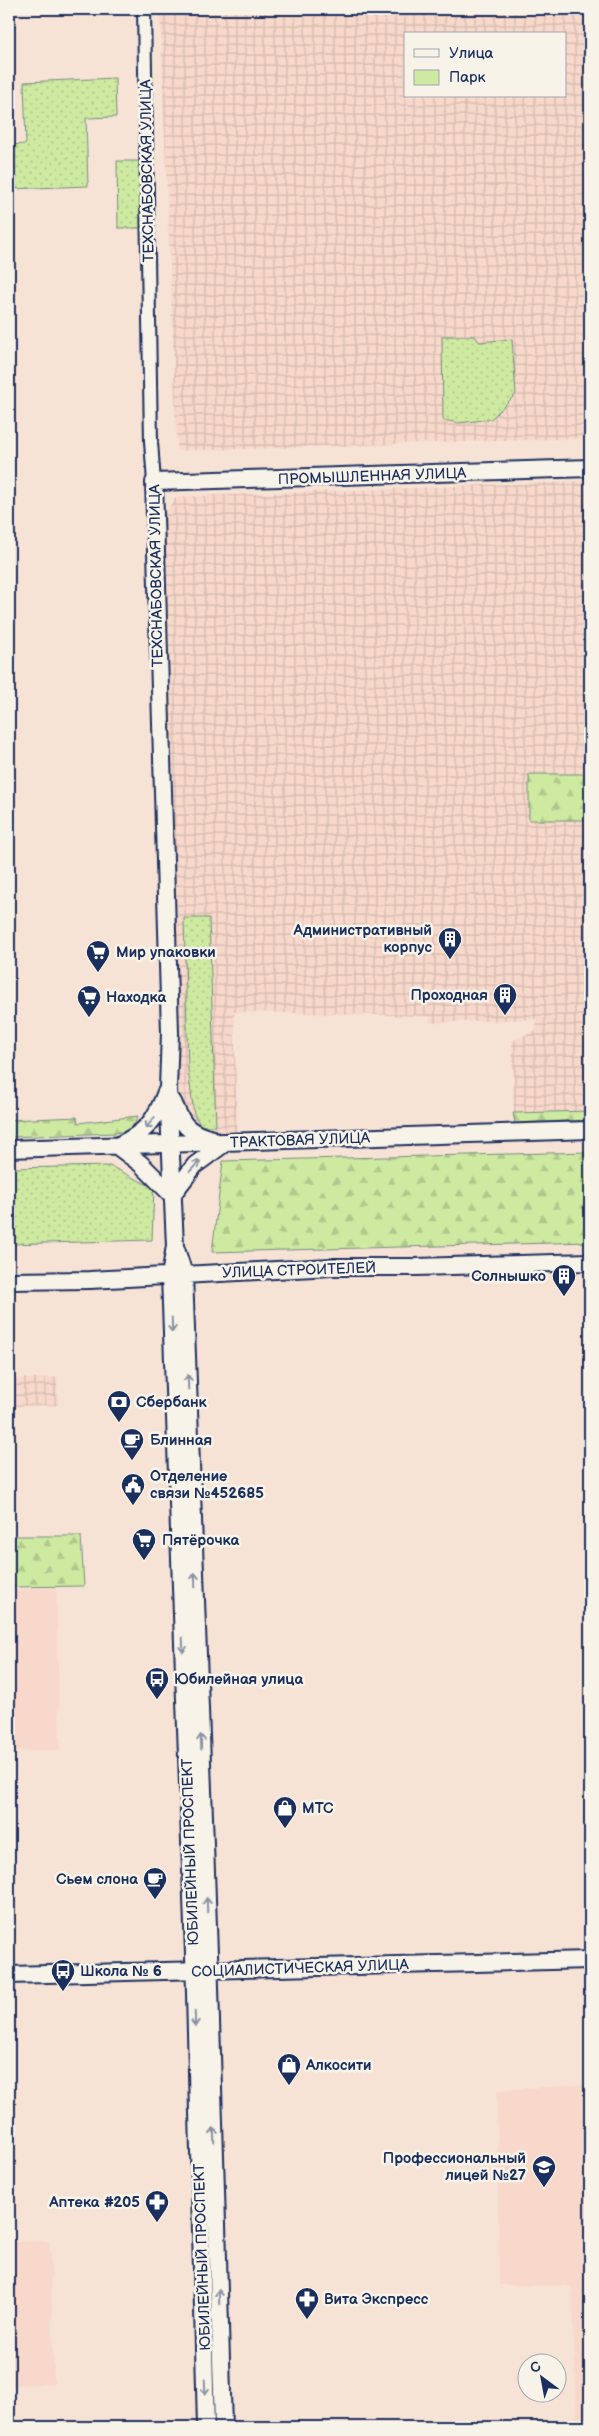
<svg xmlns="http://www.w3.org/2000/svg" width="599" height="2436" font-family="'Balsamiq Sans',sans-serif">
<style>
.built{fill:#f7d8ca}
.industrial{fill:url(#industrial-grid);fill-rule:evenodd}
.green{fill:url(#green-dots);stroke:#748c7f}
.forest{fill:url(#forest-firs);stroke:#748c7f}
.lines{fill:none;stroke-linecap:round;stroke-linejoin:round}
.minor-casing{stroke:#1b2f5e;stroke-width:16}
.major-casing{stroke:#1b2f5e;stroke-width:20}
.minor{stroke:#f7f3e8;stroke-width:12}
.major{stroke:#f7f3e8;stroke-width:16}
.oneway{stroke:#8991a3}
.labels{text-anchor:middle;stroke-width:5;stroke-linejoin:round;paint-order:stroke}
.street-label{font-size:15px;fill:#1b2f5e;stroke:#f7f3e8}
.poi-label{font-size:15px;font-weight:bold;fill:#1b2f5e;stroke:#f7f3e8;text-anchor:start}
</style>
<defs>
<pattern id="industrial-grid" width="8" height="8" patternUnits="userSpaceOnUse" patternTransform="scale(1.25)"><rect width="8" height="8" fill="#f7d8ca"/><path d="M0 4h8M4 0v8" fill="none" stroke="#d3bab0"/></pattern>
<pattern id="green-dots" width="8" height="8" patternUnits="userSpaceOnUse" patternTransform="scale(1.25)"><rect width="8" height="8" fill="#cee9a0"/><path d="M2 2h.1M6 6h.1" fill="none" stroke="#b0c88c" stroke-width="1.8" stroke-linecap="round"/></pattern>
<pattern id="forest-firs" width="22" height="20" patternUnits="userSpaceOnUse" patternTransform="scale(1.25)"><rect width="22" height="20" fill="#cee9a0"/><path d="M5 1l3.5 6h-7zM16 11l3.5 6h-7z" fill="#b0c88c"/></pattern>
</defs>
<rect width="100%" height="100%" fill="#f7e3d6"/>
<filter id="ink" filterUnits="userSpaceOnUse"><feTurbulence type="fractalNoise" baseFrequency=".02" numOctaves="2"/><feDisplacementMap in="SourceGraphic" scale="10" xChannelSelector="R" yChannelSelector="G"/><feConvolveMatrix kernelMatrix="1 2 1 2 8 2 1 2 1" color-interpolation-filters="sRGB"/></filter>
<g filter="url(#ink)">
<path class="built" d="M56 1588 60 1750 9 1751V1590Z
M590 2084V2427H577L572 2286 499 2285 497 2090Z
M50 2241 54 2384 9 2385V2242Z"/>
<path class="industrial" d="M160 9H590V438L177 451ZM405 34H565V96H405Z
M590 481V1124L514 1126 512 1041 536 1030V1019L430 1023 429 1016 234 1012 237 1133 209 1134 194 1129 178 1098 160 541 165 513 176 497Z
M57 1377 58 1405 9 1406V1379Z"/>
<path class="green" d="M115 78 116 117 86 118 88 186 9 189V145L26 144 24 82Z
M117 161H143V228H118Z
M442 336H475L479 342 512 339 516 394 491 419 459 423 443 420Z
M184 918H209L216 1126H201L194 1114 188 1070Z
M110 1166 154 1188 152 1240 9 1244V1168Z"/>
<path class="forest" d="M529 774H590V820H529Z
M590 1111V1120L515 1123 513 1113Z
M138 1116 132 1130 115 1133 9 1137V1120L77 1117 78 1123Z
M590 1152V1242L212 1252 223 1161Z
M9 1536H81L84 1586 9 1587Z"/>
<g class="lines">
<g class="minor-casing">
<path id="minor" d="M144 9 151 442 154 482"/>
</g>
<g class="major-casing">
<path id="major" d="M166 1092C155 1122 146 1132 117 1146L141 1164 172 1195
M173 1102C183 1126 187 1132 212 1139
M9 1149 590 1130
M172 1195 195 1165 225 1143
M176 1249 184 1274 209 1953 223 2427
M9 1281 90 1280 332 1267H416L590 1262
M9 1975 590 1960
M206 2427 194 1954 170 1276 175 1246 168 1088 170 1033 154 482 590 468"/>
</g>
<use href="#minor" class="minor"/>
<use href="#major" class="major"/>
</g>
<defs><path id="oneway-shaft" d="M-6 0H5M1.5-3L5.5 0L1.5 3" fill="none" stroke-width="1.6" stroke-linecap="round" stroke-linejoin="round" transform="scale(1.25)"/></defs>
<g class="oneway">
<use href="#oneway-shaft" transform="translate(150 1123) rotate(129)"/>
<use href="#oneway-shaft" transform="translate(195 1166) rotate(-46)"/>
<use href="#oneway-shaft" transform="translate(172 1325) rotate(88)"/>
<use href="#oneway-shaft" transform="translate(188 1382) rotate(-92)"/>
<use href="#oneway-shaft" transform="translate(195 1580) rotate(-92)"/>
<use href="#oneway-shaft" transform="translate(183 1645) rotate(88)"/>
<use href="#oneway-shaft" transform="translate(201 1742) rotate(-92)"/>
<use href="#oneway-shaft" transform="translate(207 1905) rotate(-92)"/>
<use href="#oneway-shaft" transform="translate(195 2019) rotate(88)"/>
<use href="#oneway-shaft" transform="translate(214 2135) rotate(-92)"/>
<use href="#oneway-shaft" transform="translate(219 2297) rotate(-92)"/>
<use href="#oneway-shaft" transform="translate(205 2387) rotate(88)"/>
</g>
</g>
<defs>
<g id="building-pin" transform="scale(1.25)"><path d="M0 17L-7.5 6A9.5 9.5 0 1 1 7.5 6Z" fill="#1b2f5e" stroke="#f7f3e8"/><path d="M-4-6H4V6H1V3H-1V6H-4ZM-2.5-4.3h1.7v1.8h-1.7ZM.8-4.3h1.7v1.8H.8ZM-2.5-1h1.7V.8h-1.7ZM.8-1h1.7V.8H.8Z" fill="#fff"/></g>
<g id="supermarket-pin" transform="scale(1.25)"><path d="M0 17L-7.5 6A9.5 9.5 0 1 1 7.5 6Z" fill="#1b2f5e" stroke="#f7f3e8"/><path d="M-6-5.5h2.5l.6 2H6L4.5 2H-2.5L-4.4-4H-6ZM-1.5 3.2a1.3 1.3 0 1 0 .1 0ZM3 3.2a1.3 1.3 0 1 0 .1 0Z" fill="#fff"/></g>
<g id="bank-pin" transform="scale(1.25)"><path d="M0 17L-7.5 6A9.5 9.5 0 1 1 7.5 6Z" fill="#1b2f5e" stroke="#f7f3e8"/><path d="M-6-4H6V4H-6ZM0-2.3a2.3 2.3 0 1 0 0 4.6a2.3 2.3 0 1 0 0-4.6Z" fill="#fff"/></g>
<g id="cafe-pin" transform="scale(1.25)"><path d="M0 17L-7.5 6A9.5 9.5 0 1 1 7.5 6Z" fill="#1b2f5e" stroke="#f7f3e8"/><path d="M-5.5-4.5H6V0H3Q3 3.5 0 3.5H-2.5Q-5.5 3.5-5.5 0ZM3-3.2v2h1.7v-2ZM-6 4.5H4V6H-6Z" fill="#fff"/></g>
<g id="civic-pin" transform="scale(1.25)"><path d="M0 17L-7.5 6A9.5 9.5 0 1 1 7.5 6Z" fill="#1b2f5e" stroke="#f7f3e8"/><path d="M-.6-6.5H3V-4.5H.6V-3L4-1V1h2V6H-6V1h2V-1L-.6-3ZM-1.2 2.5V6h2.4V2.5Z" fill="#fff"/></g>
<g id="bus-pin" transform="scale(1.25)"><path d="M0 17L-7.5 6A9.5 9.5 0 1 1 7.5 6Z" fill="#1b2f5e" stroke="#f7f3e8"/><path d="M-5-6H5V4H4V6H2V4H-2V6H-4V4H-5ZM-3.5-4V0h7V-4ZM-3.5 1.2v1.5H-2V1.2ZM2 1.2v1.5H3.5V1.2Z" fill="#fff"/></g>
<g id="shop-pin" transform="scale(1.25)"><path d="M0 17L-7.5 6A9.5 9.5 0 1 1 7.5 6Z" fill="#1b2f5e" stroke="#f7f3e8"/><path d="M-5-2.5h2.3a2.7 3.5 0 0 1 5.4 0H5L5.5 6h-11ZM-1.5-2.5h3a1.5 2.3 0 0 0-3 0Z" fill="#fff"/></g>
<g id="university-pin" transform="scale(1.25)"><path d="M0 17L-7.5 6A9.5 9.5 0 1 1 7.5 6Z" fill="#1b2f5e" stroke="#f7f3e8"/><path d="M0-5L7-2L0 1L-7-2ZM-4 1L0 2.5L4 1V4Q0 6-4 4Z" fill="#fff"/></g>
<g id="pharmacy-pin" transform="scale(1.25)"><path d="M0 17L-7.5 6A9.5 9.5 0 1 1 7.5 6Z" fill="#1b2f5e" stroke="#f7f3e8"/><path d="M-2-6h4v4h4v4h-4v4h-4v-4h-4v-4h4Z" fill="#fff"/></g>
</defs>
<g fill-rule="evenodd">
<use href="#building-pin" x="450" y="939"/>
<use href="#supermarket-pin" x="98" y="952"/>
<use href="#building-pin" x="505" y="995"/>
<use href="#supermarket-pin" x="89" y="997"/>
<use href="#building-pin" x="564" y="1276"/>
<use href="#bank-pin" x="119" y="1402"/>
<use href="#cafe-pin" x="132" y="1440"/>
<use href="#civic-pin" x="133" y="1485"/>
<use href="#supermarket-pin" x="144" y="1540"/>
<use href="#bus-pin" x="157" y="1679"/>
<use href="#shop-pin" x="285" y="1808"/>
<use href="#cafe-pin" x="155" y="1879"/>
<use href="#bus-pin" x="63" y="1971"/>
<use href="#shop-pin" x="289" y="2065"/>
<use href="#university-pin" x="544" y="2167"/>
<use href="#pharmacy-pin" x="157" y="2202"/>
<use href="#pharmacy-pin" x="307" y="2299"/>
</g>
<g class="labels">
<g class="street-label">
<text transform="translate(147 171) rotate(-91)" y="5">ТЕХСНАБОВСКАЯ УЛИЦА</text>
<text transform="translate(372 476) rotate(-2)" y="5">ПРОМЫШЛЕННАЯ УЛИЦА</text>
<text transform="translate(156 576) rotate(-91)" y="5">ТЕХСНАБОВСКАЯ УЛИЦА</text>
<text transform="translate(300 1140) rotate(-2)" y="5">ТРАКТОВАЯ УЛИЦА</text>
<text transform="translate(299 1270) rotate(-2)" y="5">УЛИЦА СТРОИТЕЛЕЙ</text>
<text transform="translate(190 1852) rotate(-92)" y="5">ЮБИЛЕЙНЫЙ ПРОСПЕКТ</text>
<text transform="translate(300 1968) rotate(-2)" y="5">СОЦИАЛИСТИЧЕСКАЯ УЛИЦА</text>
<text transform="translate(202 2257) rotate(-92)" y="5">ЮБИЛЕЙНЫЙ ПРОСПЕКТ</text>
</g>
<g class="poi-label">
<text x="432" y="935" text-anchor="end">Административный<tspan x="432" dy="17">корпус</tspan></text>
<text x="116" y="957">Мир упаковки</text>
<text x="488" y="1000" text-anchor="end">Проходная</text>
<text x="106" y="1002">Находка</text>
<text x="546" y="1281" text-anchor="end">Солнышко</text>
<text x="136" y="1407">Сбербанк</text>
<text x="150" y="1445">Блинная</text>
<text x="150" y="1481">Отделение<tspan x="150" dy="17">связи №452685</tspan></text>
<text x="162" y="1545">Пятёрочка</text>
<text x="174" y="1684">Юбилейная улица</text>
<text x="302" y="1813">МТС</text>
<text x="138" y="1884" text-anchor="end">Сьем слона</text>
<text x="80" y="1976">Школа № 6</text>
<text x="306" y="2070">Алкосити</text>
<text x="526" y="2163" text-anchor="end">Профессиональный<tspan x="526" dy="17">лицей №27</tspan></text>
<text x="140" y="2207" text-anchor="end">Аптека #205</text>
<text x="324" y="2304">Вита Экспресс</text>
</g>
</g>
<rect width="599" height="2436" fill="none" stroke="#f7f3e8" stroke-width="30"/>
<rect x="15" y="15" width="569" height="2406" fill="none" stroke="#1b2f5e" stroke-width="2" filter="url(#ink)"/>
<rect x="404" y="32" width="162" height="65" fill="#f7f3e8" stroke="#9fa5b1"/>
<rect x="414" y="49" width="25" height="8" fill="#f7f3e8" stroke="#9fa5b1"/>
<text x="449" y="58" font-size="15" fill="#1b2f5e">Улица</text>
<rect x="414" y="70" width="25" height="15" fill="#cee9a0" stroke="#9fa5b1"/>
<text x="449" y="82" font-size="15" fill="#1b2f5e">Парк</text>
<g transform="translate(542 2378) rotate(328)"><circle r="24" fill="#f7f3e8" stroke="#9fa5b1"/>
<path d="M0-4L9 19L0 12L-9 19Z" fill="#1b2f5e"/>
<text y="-8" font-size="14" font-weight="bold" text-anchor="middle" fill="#1b2f5e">С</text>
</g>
</svg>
